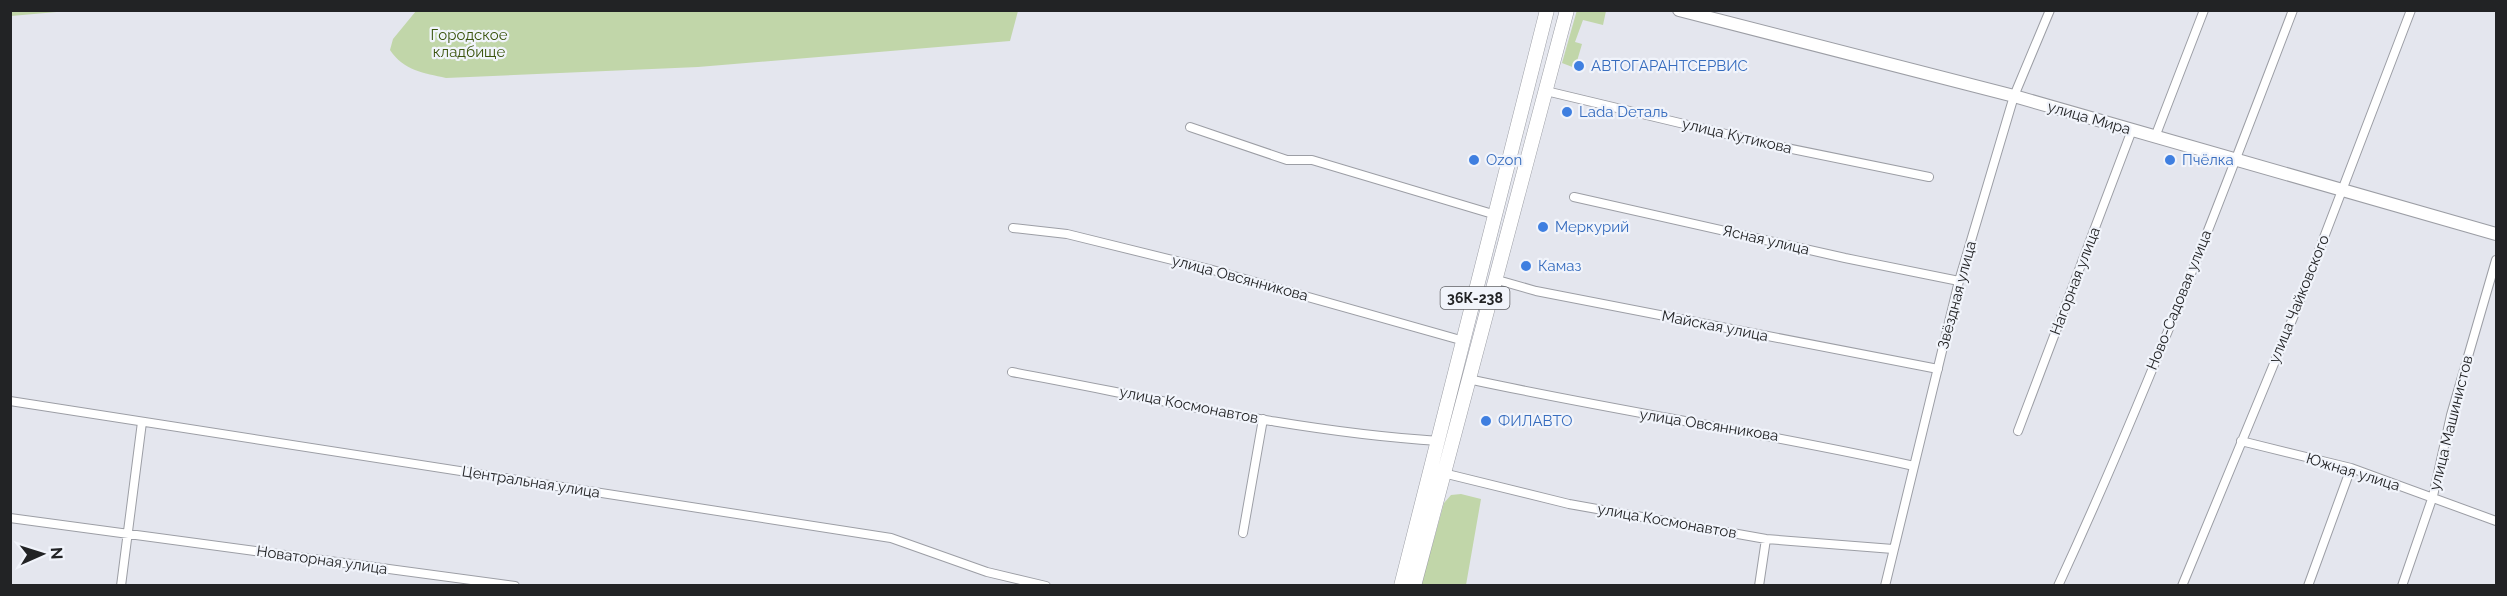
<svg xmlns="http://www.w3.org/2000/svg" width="2507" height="596" font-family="Raleway,sans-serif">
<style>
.green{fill:#c1d6a9}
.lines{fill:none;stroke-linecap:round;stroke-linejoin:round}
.minor-casing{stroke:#9c9ea5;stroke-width:10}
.secondary-casing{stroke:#9c9ea5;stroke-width:14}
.primary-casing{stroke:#9c9ea5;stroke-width:15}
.minor{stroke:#fff;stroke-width:8}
.secondary{stroke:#fff;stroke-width:12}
.primary{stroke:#fff;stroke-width:14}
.shop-dot{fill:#3f7fe0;stroke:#f1f4fb;stroke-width:2}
.labels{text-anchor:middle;stroke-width:4.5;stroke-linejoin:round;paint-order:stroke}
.shield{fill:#f1f4fb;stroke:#606265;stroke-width:1.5}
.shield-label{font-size:14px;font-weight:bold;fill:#222325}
.park-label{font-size:15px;fill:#3a540c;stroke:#f1f4fb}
.shop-label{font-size:15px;fill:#366cbe;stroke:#f1f4fb;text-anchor:start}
.street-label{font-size:15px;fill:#222325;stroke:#f1f4fb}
</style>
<rect width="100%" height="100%" fill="#e4e6ee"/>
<path class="green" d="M1577 10 1606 11 1603 25 1583 20 1575 42 1582 44 1575 68 1562 63Z
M10 11 11 10 68 11 11 16Z
M416 11V10L1018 11 1010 41 698 67 446 78C424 73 404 71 390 50L393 39Z
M1461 494 1481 499 1466 585 1421 586 1444 503 1451 495Z"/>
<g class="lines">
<g class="minor-casing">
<path id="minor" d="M1546 91 1772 145 1929 177
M1190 127 1287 160H1312L1496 215
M2155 137 2204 10
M1574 197 1845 258 1959 281
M1013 228 1067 234 1209 269 1464 341
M1494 279 1536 291 1938 369
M1012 372C1153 398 1295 432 1439 441
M1468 379C1616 411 1766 433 1914 466
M10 401 891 538 987 572 1046 586
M2018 431 2132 130
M2241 441 2351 468 2496 521
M1443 473 1569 504 1766 539 1893 549
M10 518 515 586
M1243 533 1263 419
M121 586 142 422
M1759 586 1766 539
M1885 586 1959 281 2014 96 2050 10
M2058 586C2145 398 2219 204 2293 10
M2182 586 2297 308 2411 10
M2308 586 2351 468
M2402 586 2433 496 2451 415 2496 260"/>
</g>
<g class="secondary-casing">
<path id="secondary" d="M1679 10 2014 96 2496 234"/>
</g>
<g class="primary-casing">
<path id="primary" d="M1401 586 1547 10
M1414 586 1567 10"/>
</g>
<use href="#minor" class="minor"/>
<use href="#secondary" class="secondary"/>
<use href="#primary" class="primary"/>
</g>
<g class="shop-dot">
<circle cx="1579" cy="66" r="6"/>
<circle cx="1567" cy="112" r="6"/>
<circle cx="1474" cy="160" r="6"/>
<circle cx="2170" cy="160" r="6"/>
<circle cx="1543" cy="227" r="6"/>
<circle cx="1526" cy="266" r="6"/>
<circle cx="1486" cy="421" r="6"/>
</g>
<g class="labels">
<rect class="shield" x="1440.5" y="287" width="69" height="22" rx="4.5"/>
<g class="shield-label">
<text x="1475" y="303">36К-238</text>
</g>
<g class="park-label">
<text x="469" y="40">Городское<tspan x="469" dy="17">кладбище</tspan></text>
</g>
<g class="shop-label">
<text x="1591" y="71">АВТОГАРАНТСЕРВИС</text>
<text x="1579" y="117">Lada Dеталь</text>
<text x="1486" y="165">Ozon</text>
<text x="2182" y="165">Пчёлка</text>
<text x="1555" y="232">Меркурий</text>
<text x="1538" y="271">Камаз</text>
<text x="1498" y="426">ФИЛАВТО</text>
</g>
<g class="street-label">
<text transform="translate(2089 118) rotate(16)" y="5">улица Мира</text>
<text transform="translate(1737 136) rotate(13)" y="5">улица Кутикова</text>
<text transform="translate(1766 240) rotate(13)" y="5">Ясная улица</text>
<text transform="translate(1240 278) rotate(15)" y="5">улица Овсянникова</text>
<text transform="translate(2075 281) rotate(-69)" y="5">Нагорная улица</text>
<text transform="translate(1957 295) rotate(-75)" y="5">Звёздная улица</text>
<text transform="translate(2299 299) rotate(-68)" y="5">улица Чайковского</text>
<text transform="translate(2179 300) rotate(-68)" y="5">Ново-Садовая улица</text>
<text transform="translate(1715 326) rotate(11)" y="5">Майская улица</text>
<text transform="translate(1189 405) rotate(11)" y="5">улица Космонавтов</text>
<text transform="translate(2451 423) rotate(-76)" y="5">улица Машинистов</text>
<text transform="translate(1709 425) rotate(9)" y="5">улица Овсянникова</text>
<text transform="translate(2353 472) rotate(17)" y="5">Южная улица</text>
<text transform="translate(531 482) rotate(9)" y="5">Центральная улица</text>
<text transform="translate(1667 521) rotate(10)" y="5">улица Космонавтов</text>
<text transform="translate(322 560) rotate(8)" y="5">Новаторная улица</text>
</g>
</g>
<rect width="2507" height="596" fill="none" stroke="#222325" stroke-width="24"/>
<g transform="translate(42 554) rotate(87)" stroke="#f1f4fb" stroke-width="4.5" paint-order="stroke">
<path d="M0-4.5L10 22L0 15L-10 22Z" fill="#222325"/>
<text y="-9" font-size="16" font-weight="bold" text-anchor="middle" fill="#222325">N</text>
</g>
</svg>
